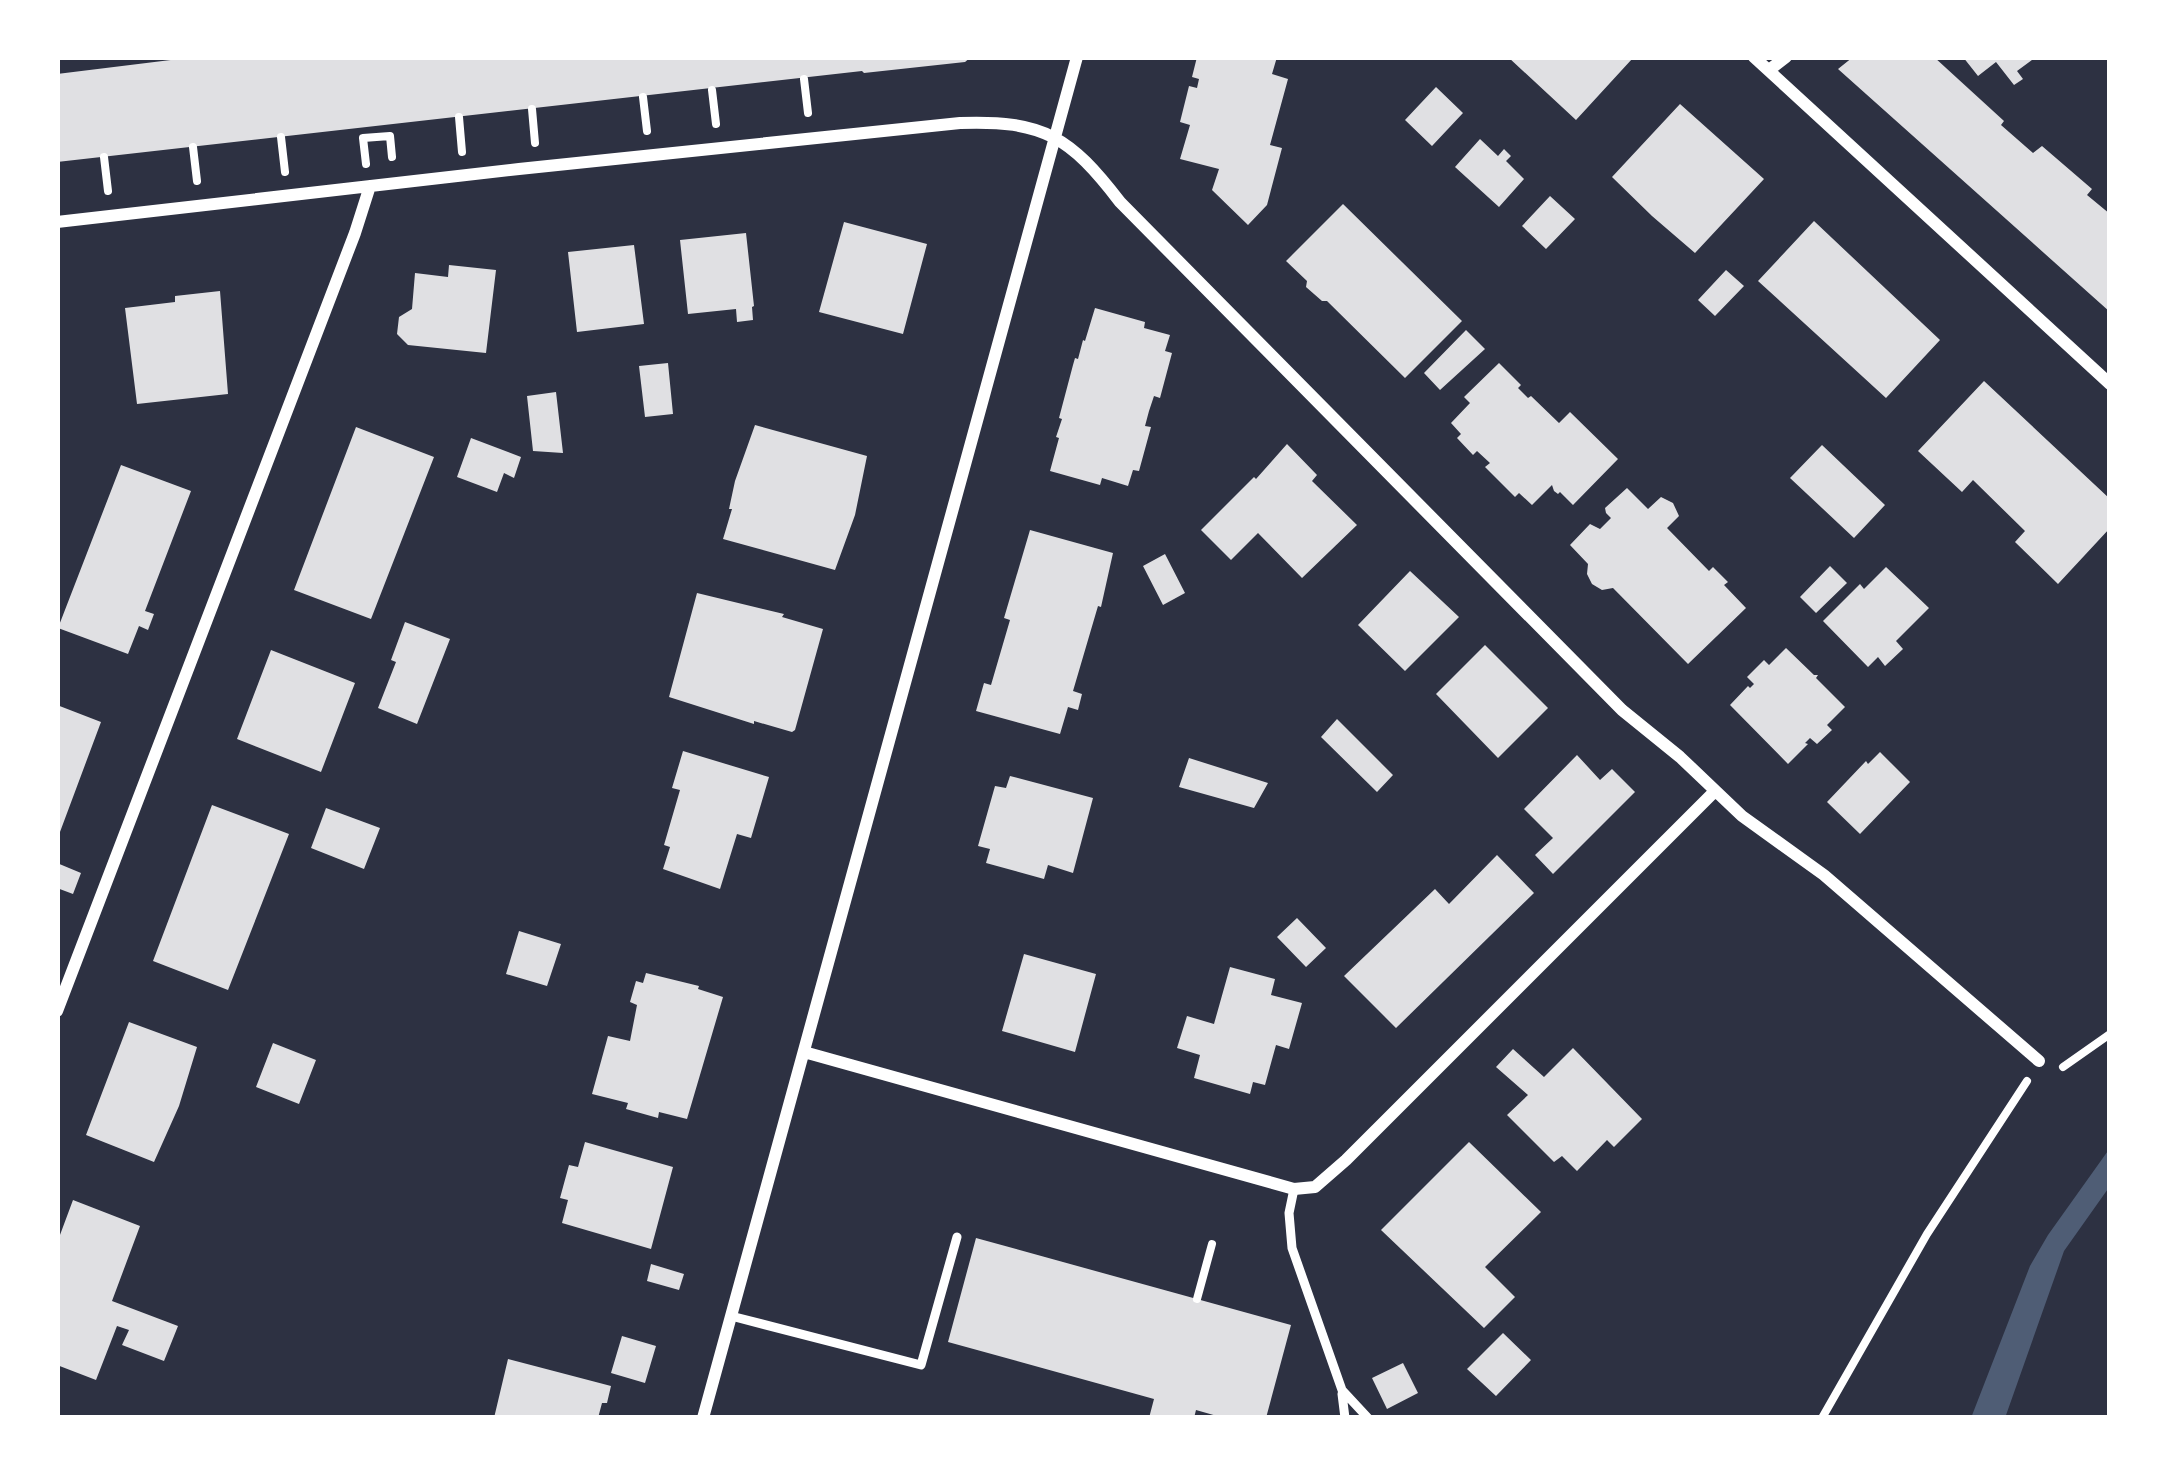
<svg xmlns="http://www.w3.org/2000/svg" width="2167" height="1475" font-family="'Fira Sans Condensed',sans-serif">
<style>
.water{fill:#4f5d75}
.building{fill:#e0e0e3}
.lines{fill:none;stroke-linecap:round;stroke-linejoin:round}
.path{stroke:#fff;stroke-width:8}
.service{stroke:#fff;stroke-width:9}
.minor{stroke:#fff;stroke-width:12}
</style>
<rect width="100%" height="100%" fill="#2d3142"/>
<path class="water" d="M2110 1148V1186L2064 1251 2005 1418H1971L2030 1266 2048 1235Z"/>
<path class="building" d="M195 57H971L965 62 864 73 862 71 57 162V74Z
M1197 57H1277L1272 74 1288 79 1270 145 1282 148 1267 205 1248 225 1212 190 1219 169 1180 159 1190 125 1180 122 1189 86 1197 88 1199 79 1192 77Z
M1508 57H1629L1632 59 1576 120Z
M1853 57H1934L2004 121 2001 125 2033 153 2042 146 2092 189 2087 195 2110 214V312L1838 69Z
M1963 57H2036L2017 71 2023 79 2014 85 1996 62 1978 76Z
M1436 87 1463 113 1432 146 1405 120Z
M1680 104 1764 179 1695 253 1652 216 1612 177Z
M1480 139 1498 156 1504 149 1511 156 1506 161 1524 179 1499 207 1455 167Z
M1550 196 1575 219 1546 249 1522 226Z
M1343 204 1462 321 1405 378 1327 301H1322L1306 287 1307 281 1286 261Z
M1814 221 1940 340 1886 398 1758 281Z
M844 222 927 244 903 334 819 312Z
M746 233 754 306 752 307 753 320 737 322 736 309 688 314 680 240Z
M634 245 644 324 577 332 568 252Z
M449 265 496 270 486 353 408 345 397 334 399 317 412 309 415 273 448 277Z
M1726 270 1744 286 1715 316 1698 300Z
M220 291 228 394 137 404 125 308 175 302V296Z
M1095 308 1145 322 1144 328 1170 335 1165 351 1172 353 1160 398 1154 396 1149 411 1145 426 1151 427 1139 471 1133 470 1128 486 1102 478 1100 485 1050 471 1059 438 1056 437 1062 419 1059 418 1073 365 1075 358 1078 359 1083 340 1085 341Z
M1466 330 1485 349 1440 390 1424 373Z
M668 363 673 414 645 417 639 366Z
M1499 363 1521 385 1518 388 1528 398 1531 396 1559 423 1570 412 1618 459 1573 505 1560 492 1558 494 1554 491 1552 485 1532 505 1519 493 1515 497 1485 467 1490 463 1477 451 1473 455 1457 438 1461 434 1451 423 1470 403 1464 397Z
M1984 381 2110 499V528L2058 584 2015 542 2025 531 1973 480 1962 492 1918 451Z
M556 392 563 453 533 451 527 396Z
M755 425 867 456 855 515 835 570 723 539 732 509H729L735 481Z
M356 427 434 457 371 619 294 590Z
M471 438 521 457 514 478 504 473 497 492 457 477Z
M1287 444 1317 475 1312 481 1357 525 1302 578 1258 533 1231 560 1201 530 1254 477 1256 479Z
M1822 445 1885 505 1854 538 1790 478Z
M121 465 191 491 145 611 154 614 148 630 139 626 128 654 58 628Z
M1627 488 1648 509 1661 497 1673 503 1679 516 1667 528 1709 571 1713 567 1728 582 1724 585 1746 608 1688 664 1613 588 1602 590 1592 584 1587 574 1588 564 1570 545 1590 524 1600 529 1611 518 1606 513 1605 508Z
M1030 530 1113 553 1101 607 1098 606 1073 691 1082 694 1078 710 1068 707 1060 734 976 711 984 683 991 685 1010 620 1004 618Z
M1165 554 1185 593 1163 605 1143 566Z
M1830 566 1847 583 1816 613 1800 597Z
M1886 567 1929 608 1896 641 1903 649 1885 666 1878 657 1868 667 1823 621 1860 584 1864 589Z
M1410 571 1459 617 1405 671 1358 625Z
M697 593 784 614 782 617 823 629 795 730 792 732 754 721V724L669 697Z
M405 622 450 639 417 724 378 708 396 662 391 660Z
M1485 645 1548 708 1498 758 1436 694Z
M1786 648 1814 675H1818L1816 678 1845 707 1827 725 1832 730 1817 744 1810 738 1805 743 1808 744 1788 764 1730 705 1748 686 1750 688 1754 684 1747 677 1764 660 1769 665Z
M271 650 355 683 321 772 237 739Z
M57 705 101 722 57 840Z
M1337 719 1393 775 1377 792 1321 737Z
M683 751 769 777 751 838 737 834 720 889 663 869 670 847 664 845 680 790 672 788Z
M1880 752 1910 782 1860 834 1827 802 1866 761 1868 764Z
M1577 755 1600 780 1612 769 1635 792 1553 874 1535 855 1553 838 1524 809Z
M1189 758 1268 783 1254 808 1179 787Z
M1010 776 1093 798 1073 873 1048 865 1044 879 986 863 990 849 978 846 995 786 1006 788Z
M212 805 289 834 228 990 153 961Z
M326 808 380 828 364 869 311 848Z
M1497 855 1534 893 1396 1028 1344 976 1435 889 1449 904Z
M57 863 81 873 73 894 57 888Z
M1297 918 1326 948 1306 967 1277 937Z
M519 931 561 944 547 986 506 974Z
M1024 954 1096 974 1075 1052 1002 1031Z
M1230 967 1275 979 1271 995 1302 1003 1289 1049 1276 1045 1265 1085 1253 1082 1250 1094 1194 1078 1200 1055 1177 1048 1187 1016 1214 1024Z
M646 973 699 986 698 989 723 997 687 1119 659 1112 658 1118 626 1109 628 1103 592 1094 608 1036 630 1041 637 1005 630 1002 636 981 643 983Z
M129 1022 197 1047 179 1106 154 1162 86 1135Z
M273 1043 316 1060 299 1104 256 1087Z
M1573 1048 1642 1119 1614 1147 1607 1140 1577 1171 1562 1156 1554 1162 1507 1115 1528 1095 1496 1067 1513 1049 1544 1077Z
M585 1142 673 1167 651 1249 562 1223 568 1200 560 1198 569 1165 578 1167Z
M1469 1142 1541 1212 1485 1267 1515 1297 1484 1328 1381 1230Z
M73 1200 140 1226 112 1301 178 1326 164 1361 122 1345 129 1330 117 1326 96 1380 57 1365V1243Z
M976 1238 1291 1325 1266 1418H1224L1196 1410 1194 1418H1149L1154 1399 948 1342Z
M651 1264 684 1274 679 1290 647 1281Z
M1503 1333 1531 1360 1496 1396 1467 1369Z
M622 1336 656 1346 645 1383 611 1373Z
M508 1359 611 1386 607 1403H602L598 1418H494Z
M1403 1363 1418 1393 1387 1409 1372 1378Z"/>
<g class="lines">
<path class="path" d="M804 79 808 113
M712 90 716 124
M643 97 647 131
M532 109 535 143
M459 117 462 152
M281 137 285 172
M193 147 197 181
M104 157 108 191
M366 164 363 138 390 136 392 157
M2063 1067 2110 1034
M1197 1299 1212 1244
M1822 1418 1927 1234 2027 1081"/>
<path class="service" d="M1294 1189 1289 1213 1292 1248 1342 1390 1368 1418
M731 1316 921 1365 957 1237
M1342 1394 1345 1418"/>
<path class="minor" d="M1754 57 2110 384
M1769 70 1786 57
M57 222 519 169 960 123C1044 120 1070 137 1120 202L1622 710 1680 757 1742 816 1824 875 2039 1061
M57 1011 355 233 370 186
M804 1052 1294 1189 1315 1187 1346 1160 1714 792
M703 1418 1077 57"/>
</g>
<rect width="2167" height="1475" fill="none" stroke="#ffffff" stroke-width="120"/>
</svg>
